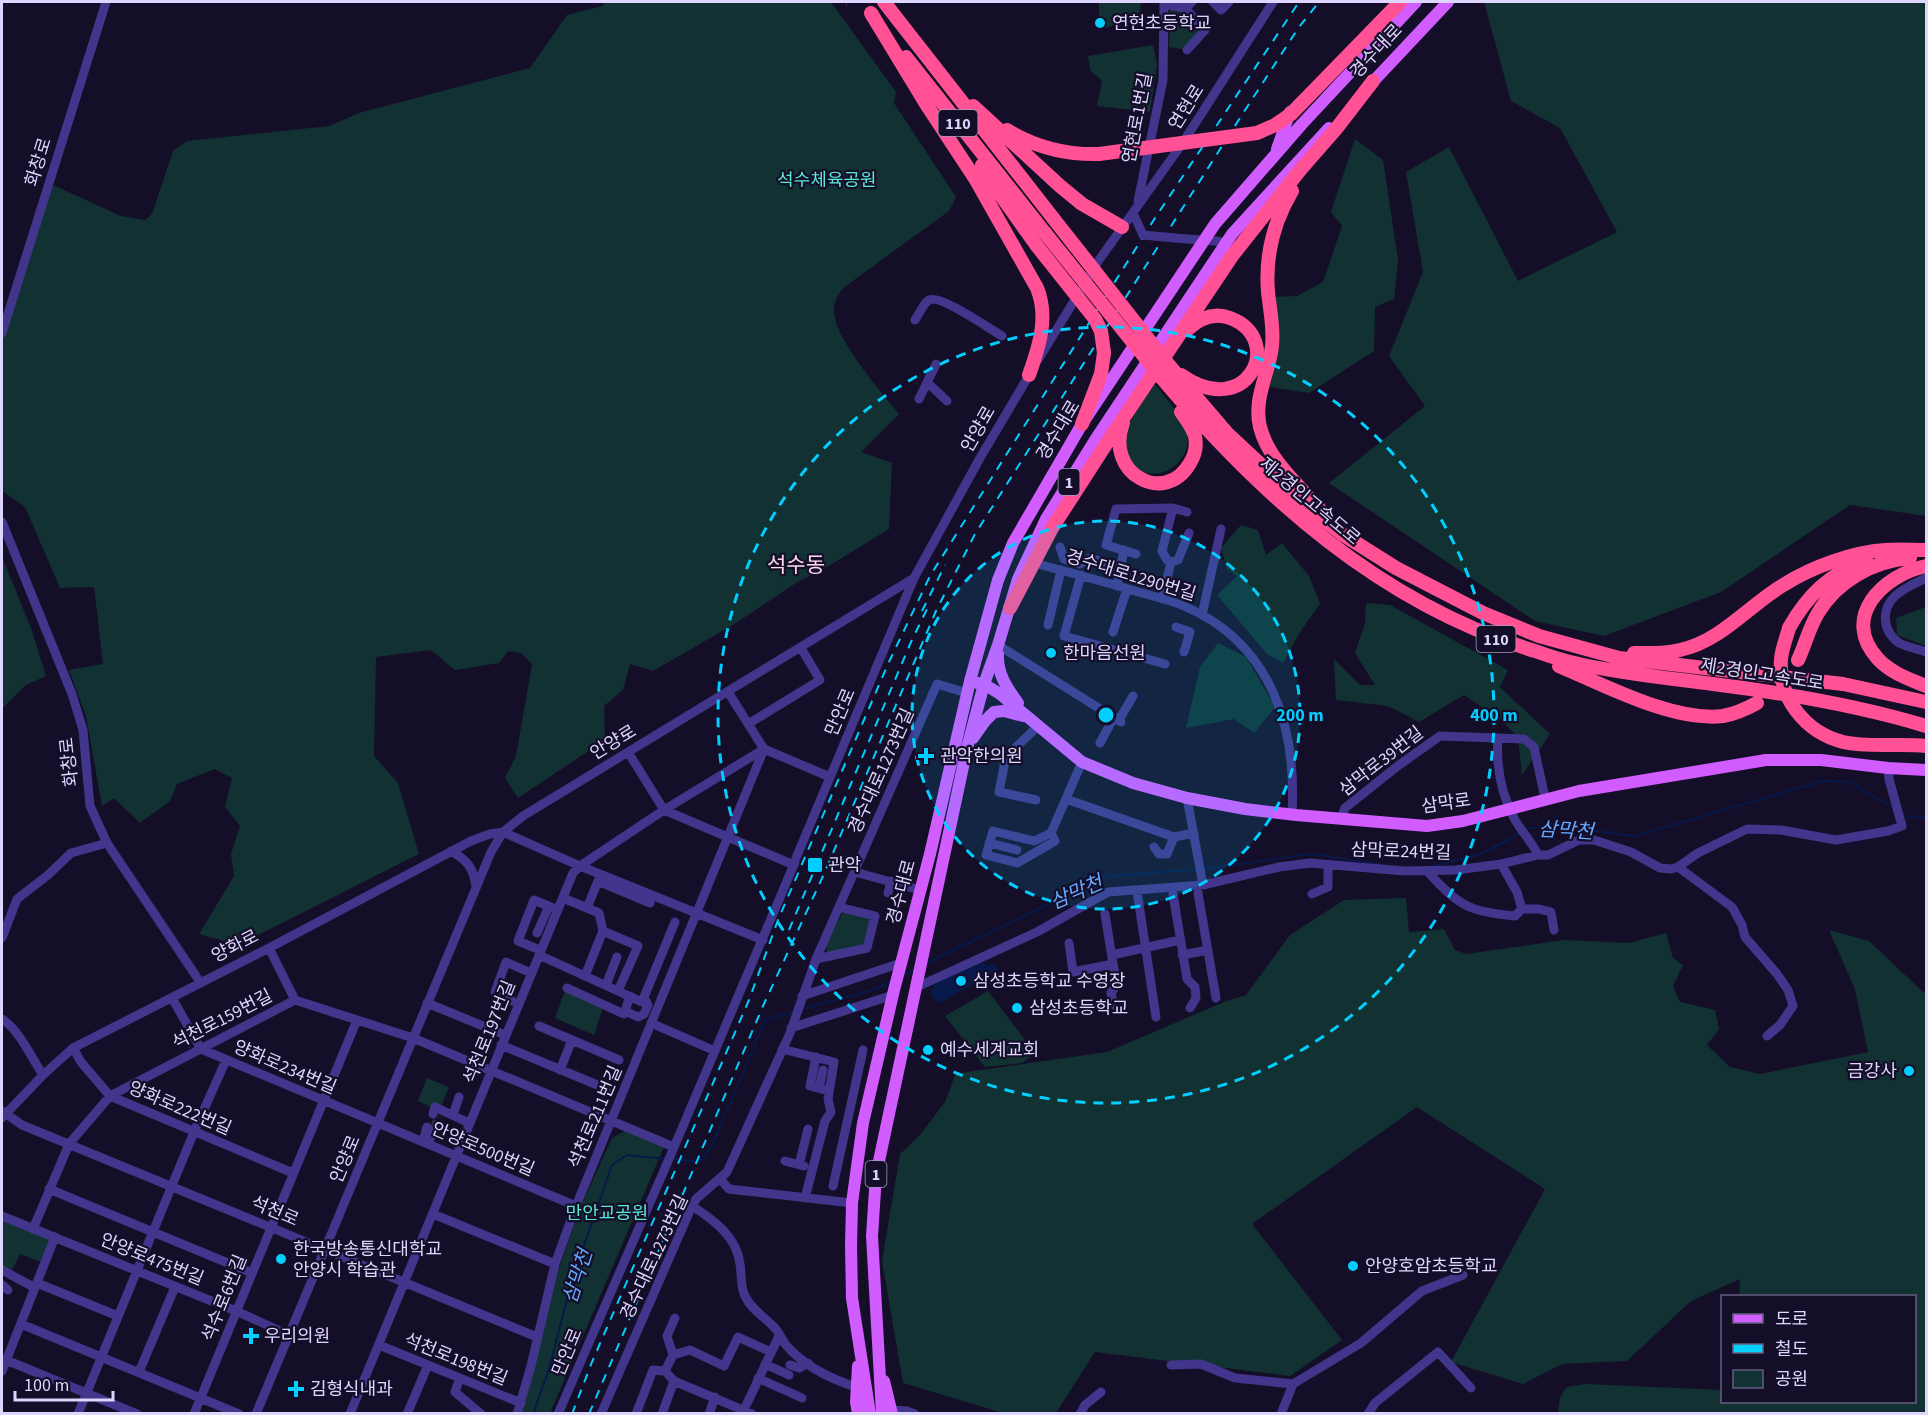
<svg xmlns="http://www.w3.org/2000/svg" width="1928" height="1415" font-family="'Source Sans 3','Noto Sans KR',sans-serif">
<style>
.green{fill:#113133}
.water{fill:#06194a}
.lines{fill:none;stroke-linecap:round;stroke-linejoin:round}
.stream{stroke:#06194a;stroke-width:2}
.minor-tunnel{stroke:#332c49;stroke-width:9;stroke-dasharray:9 4.5;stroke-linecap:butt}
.minor{stroke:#41368b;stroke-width:9}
.major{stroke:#d15dff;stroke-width:12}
.highway{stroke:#ff5194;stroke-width:14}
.rail{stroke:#02ceff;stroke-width:2;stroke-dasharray:9 8;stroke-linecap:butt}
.minor-bridge{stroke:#41368b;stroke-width:9}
.highway-bridge{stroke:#ff5194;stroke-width:14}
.ring{fill:none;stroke:#02ceff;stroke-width:3;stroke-dasharray:10 8}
.poi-dot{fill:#02ceff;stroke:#150e29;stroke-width:2}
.labels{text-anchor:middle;stroke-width:4.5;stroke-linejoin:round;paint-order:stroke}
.shield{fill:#150e29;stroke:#a29abf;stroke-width:1.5}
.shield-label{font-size:16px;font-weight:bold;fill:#ded6ff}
.poi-label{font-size:18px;fill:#ded6ff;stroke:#150e29;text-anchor:start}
.street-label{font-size:18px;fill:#ded6ff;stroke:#150e29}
.park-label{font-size:18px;fill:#58e9d2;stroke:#150e29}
.water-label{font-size:20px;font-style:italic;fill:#64a9ff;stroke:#150e29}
.quarter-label{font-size:21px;fill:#ffd8ed;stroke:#150e29}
.centre{fill:#02ceff;stroke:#150e29;stroke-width:3}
.ring-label{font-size:18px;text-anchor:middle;font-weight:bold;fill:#02ceff;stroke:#150e29;stroke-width:4.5;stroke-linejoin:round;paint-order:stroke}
</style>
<rect width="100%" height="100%" fill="#150e29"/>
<path class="green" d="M605 2H831L896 92 894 103 956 197 949 211 843 288C837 296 833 303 834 313 836 340 881 392 899 414L861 452 892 463 889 529 819 572 799 581 736 623 653 671 630 664 623 690 604 706 605 740 518 798 505 778 516 756 532 664 521 653 508 651 499 663 455 670 431 650 376 657 374 756 398 783 419 854 238 945 199 934 234 876 231 854 240 826 225 807 232 778 215 769 177 784 170 801 140 823 114 798 102 806 86 716 69 670 103 664 94 587 60 588 25 507 2 491V337L53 185 121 216 145 220 152 214 173 151 187 141 329 126 359 113 530 68 567 15 602 6Z
M1099 2H1141L1140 12 1107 28 1099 27Z
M1484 2H1926V516L1850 505 1721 592 1604 636 1535 621 1329 483 1425 406 1389 356 1423 272 1406 172 1449 147 1518 281 1617 232 1560 128 1511 101Z
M1170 5 1185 8 1205 30 1187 50 1169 47Z
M1153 45 1157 64 1150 112 1097 106 1102 81 1090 70 1088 56Z
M1355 139 1383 160 1398 260 1394 299 1375 307 1374 351 1309 393 1270 387 1279 345 1273 297 1297 296 1323 282 1342 226 1331 212Z
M1155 384C1166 399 1183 416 1187 435 1193 470 1140 491 1128 455 1125 448 1124 439 1126 432 1131 415 1145 399 1155 384Z
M1241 525 1258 530 1266 555 1282 543 1309 576 1320 604 1300 632 1283 663 1267 654 1217 595 1237 576 1227 569 1221 548Z
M2 557 31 628 46 676 26 685 2 709Z
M1366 603 1390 605 1508 670 1500 687 1550 734 1522 775 1518 737 1500 719 1464 695 1419 722 1388 706 1336 700 1334 659 1360 685H1375L1355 653 1365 623Z
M1926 607V646L1897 635 1896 618Z
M1218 643 1246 657 1275 707 1254 733 1234 719 1186 728 1200 667Z
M1406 898 1409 932 1444 929 1455 950 1466 954 1564 940 1629 943 1666 933 1673 958 1683 965 1673 986 1680 1002 1715 1010 1719 1029 1707 1045 1730 1067 1760 1074 1868 1052 1855 989 1829 930 1869 941 1923 992 1926 993V1413H1558L1560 1397 1567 1387 1586 1384 1722 1390V1402H1914V1296H1739L1740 1279 1691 1301 1627 1361 1562 1364 1523 1384 1451 1362 1545 1189 1417 1107 1252 1224 1342 1340 1290 1376 1095 1352 1056 1413H1003L903 1383 882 1261 900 1154 920 1135 945 1102 955 1075 960 1073 1107 1052 1224 1002 1246 995 1290 935 1344 900Z
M845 908 875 916 867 948 827 956 826 944Z
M565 991 603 1008 594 1035 555 1018Z
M988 991 1035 1053 1022 1063 985 1067 945 1016Z
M427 1078 449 1087 440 1109H435L418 1101Z
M625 1131 664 1147 550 1413 519 1414 552 1288 581 1206 612 1138Z
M2 1218 53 1238 41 1262 20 1254 11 1272 2 1269Z"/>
<path class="water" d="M982 961 986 966 992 963 998 970 938 1004 931 993 934 984Z"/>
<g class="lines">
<path class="stream" d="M1903 814 1908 817 1926 818
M1525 830 1529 828 1557 826 1635 836 1823 781 1849 782 1893 808
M1431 867 1481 854 1520 833
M1202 869 1312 854 1384 865
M925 964 1104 877 1196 869
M904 975 915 970
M802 1009 874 990 891 981
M673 1159 699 1162 712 1146 765 1020 794 1012
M533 1414 549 1369 572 1280 612 1165 627 1155 667 1159"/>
<path class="minor-tunnel" d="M846 2H847
M434 1129 439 1116"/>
<path class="minor" d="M1213 2 1221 10 1229 2
M1164 4 1185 8 1192 2
M1185 8 1205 30 1187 50
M1138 201 1163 80 1164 2
M1133 213 1143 235
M1175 238 1227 242
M915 320C919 314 923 304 929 300 940 294 990 329 1002 336
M2 333 106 2
M1038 360 1099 260 1182 144 1273 2
M927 382 947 401
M919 399 936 364
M1173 508 1162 551 1167 560 1171 562 1178 560 1189 533
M2 522 72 694 83 730 90 806 107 843 200 982
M1060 547 1064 559 1080 564 1090 558 1120 568
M1136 554 1106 545 1116 509 1173 508 1187 512
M1034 563C1068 572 1102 581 1135 591 1151 596 1168 599 1184 606 1271 643 1297 726 1292 814
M1081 575 1064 636 1165 664
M1926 578C1907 587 1881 597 1886 624 1887 631 1893 639 1899 643 1907 647 1918 649 1926 652
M1117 586 1124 550
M1162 599 1171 562
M1202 615 1221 529
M1048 625 1061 570
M1176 627 1190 632 1184 652
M1113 632 1127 589
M998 645 1121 722
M728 692 764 749 830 777
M1119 720 1133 696
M748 724 820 680 801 648
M1498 738C1496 766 1501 794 1515 820 1522 832 1532 842 1538 855
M1100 743 1114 717
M628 752 664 810 794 865
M1187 798 1203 885
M1066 799 1174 837 1194 833
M1036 800 999 792 1005 761 1013 750 1038 726
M1341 818 1345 808 1399 765 1440 736 1524 739 1534 747 1545 798
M1051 833 1034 841 993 831 986 855 1017 863 1055 841 1051 833 1082 762
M989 843 1017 850
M1154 847 1159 854H1167L1174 837
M451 851C467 860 473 867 476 886
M796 858 914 578
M1501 864 1517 892 1522 909
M1678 867 1732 907 1742 925 1745 937 1777 974 1788 990 1793 1006 1780 1025 1767 1036
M855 872 920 890
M1428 872C1458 906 1470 912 1515 916L1522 909H1539L1551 912 1554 930
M1137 891 1156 1017
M888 893 891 881
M1198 893 1216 998
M1173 894 1187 979 1195 987 1196 998 1190 1008
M1312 894 1328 887V865
M563 898 599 913 603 931 585 976
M587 908 598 881 650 903
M603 931 638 946 618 991
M537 933 549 906
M2 938 17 899 48 875 71 853 107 843
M1069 943 1073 972 1113 964 1105 914
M269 948 295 1000
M535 948 518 941 534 900 558 910
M539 955 642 1002 675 922
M1112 955 1180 940
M1182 955 1208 950
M816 959 867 948 875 916 839 907
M1113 964 1117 984 1111 993 1113 1003 1121 1011
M606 985 617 957
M917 987 1037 932 1108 892 1203 885 1279 867 1310 863 1405 871 1456 870 1501 864 1538 855H1548L1579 840H1594L1631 852 1660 868 1671 869 1678 867 1698 853 1747 829 1781 830 1836 840 1888 831 1902 826 1889 779 1888 768
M567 988 624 1014 630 996
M802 996 901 963
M172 998 201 1049 576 1206
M512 1001 495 992 506 962 531 973
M427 1003 505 1035
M625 1011 638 1017 644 1014 648 1005 646 1001
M2 1019C20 1031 31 1057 43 1075
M651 1023 715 1051
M539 1026 619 1060
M791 1028 893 995
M501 1045 607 1089
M73 1048 81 1062 110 1096 293 1173
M782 1049 834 1062 828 1099 831 1112 825 1121 805 1198
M816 1057 810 1086 829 1091
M560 1070 572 1040
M819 1088 823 1070
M2 1111 22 1125 537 1337
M433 1114 435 1107 469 1123
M453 1115 459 1097
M2 1118 43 1075 73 1048 269 948 471 841 490 834 503 832 580 866 763 940
M423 1141 427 1127
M428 1144 434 1129
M785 1161 804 1166
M799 1165 808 1129
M720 1179 729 1189 852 1203
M833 1186 863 1050
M49 1189 252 1273
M692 1206C714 1220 737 1237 740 1264 742 1275 740 1287 745 1296 751 1309 763 1316 773 1326 779 1331 781 1339 786 1345 804 1366 831 1379 856 1387
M433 1214 555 1264
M2 1216 236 1311 289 1335
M33 1229 69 1144 110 1096 295 1000 413 1038 674 1147
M2 1270 35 1288
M37 1283 118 1316
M2 1285 8 1290
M21 1324 239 1414
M379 1345 521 1403
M673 1355 690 1350 724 1366 738 1337 771 1352
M6 1360 137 1414
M765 1364 789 1375
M790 1365 799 1368 808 1363
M1171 1365 1201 1364 1235 1378 1293 1384
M2 1371 55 1237
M665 1371 673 1355 667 1336 675 1318
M139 1372 175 1287
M460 1378 455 1392 481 1414
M758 1378 802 1398
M891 1410 907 1411 915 1414
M78 1414 194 1132 226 1060
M194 1414 357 1020
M256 1414 491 852 503 832 523 816 914 578 980 458 1031 372
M350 1414 573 873 580 866 664 810 764 749
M407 1414 428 1365
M517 1414 531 1366 555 1264 576 1206 764 749
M558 1414 672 1152 795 862
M601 1414 692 1206 696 1199 727 1172 790 1033 816 959 937 684 967 693
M636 1414 653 1370 665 1371 674 1381 752 1414
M662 1414 674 1381
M709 1414 715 1397
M742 1414 779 1336
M1080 1414 1085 1405 1101 1392
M1281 1414 1293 1384 1361 1343 1422 1291 1463 1275
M1368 1414 1375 1403 1438 1352 1471 1388"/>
<path class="major" d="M1368 87 1448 2
M1277 149 1290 112
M998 654C997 674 1007 688 1018 703
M977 683 984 684 1000 694 1082 762 1133 783 1187 798 1245 809 1296 815 1427 826 1463 821 1579 791 1766 760H1821L1888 768 1926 770
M973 738 985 721 994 712 1004 711 1023 716
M884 1381 892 1414
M858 1414 856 1402 858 1366
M870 1414 852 1298 851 1246 852 1203 863 1123 894 990 930 854 970 681 998 580 1013 543 1082 424 1215 224 1302 124 1416 2
M882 1414 872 1236 876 1175 967 748 984 684 998 645 1018 579 1046 519 1097 437 1232 234 1329 128"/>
<path class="highway" d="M884 2 1053 218
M871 13 928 107 976 180 1037 288C1049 317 1039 347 1029 375
M906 57 1045 233
M973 106 1060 186 1082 204 1122 227
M1291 114 1400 2
M1007 130C1035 147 1065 155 1099 154
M982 165 992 183 1037 246
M1292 191C1273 223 1265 255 1268 292 1270 310 1274 328 1272 346 1269 374 1253 398 1260 427 1268 459 1298 485 1319 508
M1168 364 1227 433 1304 505 1342 534 1396 568 1483 613 1539 636 1619 658 1843 684 1926 702
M1181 375C1248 422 1286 339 1230 318 1214 312 1200 318 1188 329
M1160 376C1262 497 1381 604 1535 651 1549 656 1564 661 1579 664 1623 674 1668 678 1713 684 1785 693 1857 705 1926 726
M1123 423C1104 473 1165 507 1190 463 1195 455 1197 446 1195 436 1192 427 1186 419 1181 412
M1082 424 1101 374 1104 353
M1926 566C1883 575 1840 617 1878 659 1891 673 1909 679 1926 686
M1010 608 1052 528 1110 438 1232 256 1301 169 1336 129 1373 81
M1789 628C1808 594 1830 574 1866 560
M1634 653C1649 653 1665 654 1680 650 1722 641 1750 604 1785 584 1812 567 1853 552 1885 550 1899 549 1913 550 1926 550
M1798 660C1805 645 1809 628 1818 613 1837 581 1873 561 1910 558
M1559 666C1604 685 1673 722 1723 716 1735 714 1746 709 1757 703"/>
<path class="rail" d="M922 611 945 565
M789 930 911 642 929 605
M572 1414 592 1362 749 1000 778 920 888 664 930 576 1155 218 1299 2
M589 1414 763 1006 824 874 936 611 975 534 1238 121 1299 27 1319 2"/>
<path class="minor-bridge" d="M1143 235 1175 238"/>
<path class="highway-bridge" d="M1099 154 1257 133 1275 125 1291 114
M1053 218 1168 364
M1045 233 1160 376
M1037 246 1095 319 1101 331 1104 353
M1789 628C1786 639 1782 648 1781 659 1778 698 1805 732 1843 742 1870 748 1899 743 1926 746"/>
</g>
<circle cx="1106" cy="715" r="194" fill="#02ceff" fill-opacity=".12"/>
<g class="ring">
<circle cx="1106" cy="715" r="194"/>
<circle cx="1106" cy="715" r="388"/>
</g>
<g class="poi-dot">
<circle cx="1100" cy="23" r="6"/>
<circle cx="1051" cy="653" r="6"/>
<path d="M923 747h6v6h6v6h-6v6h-6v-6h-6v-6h6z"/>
<rect x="807" y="857" width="16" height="16" rx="3"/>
<circle cx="961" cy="981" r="6"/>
<circle cx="1017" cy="1008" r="6"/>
<circle cx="928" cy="1050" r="6"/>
<circle cx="1909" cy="1071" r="6"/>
<circle cx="281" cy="1259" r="6"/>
<circle cx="1353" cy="1266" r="6"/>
<path d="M248 1327h6v6h6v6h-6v6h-6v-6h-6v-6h6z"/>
<path d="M293 1380h6v6h6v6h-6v6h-6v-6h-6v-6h6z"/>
</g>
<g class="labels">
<g class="shield">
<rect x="938.5" y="110" width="39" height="26" rx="4.5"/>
<rect x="1058.5" y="469" width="21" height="26" rx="4.5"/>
<rect x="1476.5" y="626" width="39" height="26" rx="4.5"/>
<rect x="865.5" y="1161" width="21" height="26" rx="4.5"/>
</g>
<g class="shield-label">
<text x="958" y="129">110</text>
<text x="1069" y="488">1</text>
<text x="1496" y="645">110</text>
<text x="876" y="1180">1</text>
</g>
<g class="poi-label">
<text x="1112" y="29">연현초등학교</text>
<text x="1063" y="659">한마음선원</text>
<text x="940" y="762">관악한의원</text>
<text x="828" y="871">관악</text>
<text x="973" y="987">삼성초등학교 수영장</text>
<text x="1029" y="1014">삼성초등학교</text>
<text x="940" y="1056">예수세계교회</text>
<text x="1897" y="1077" text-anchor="end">금강사</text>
<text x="293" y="1255">한국방송통신대학교<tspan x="293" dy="21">안양시 학습관</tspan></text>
<text x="1365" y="1272">안양호암초등학교</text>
<text x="264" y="1342">우리의원</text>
<text x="310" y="1395">김형식내과</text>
</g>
<g class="street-label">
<text transform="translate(1376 51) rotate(-47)" y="6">경수대로</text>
<text transform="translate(1186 107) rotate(-58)" y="6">연현로</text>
<text transform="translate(1137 118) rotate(-79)" y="6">연현로1번길</text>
<text transform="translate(38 162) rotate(-73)" y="6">화창로</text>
<text transform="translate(978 429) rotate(-60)" y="6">안양로</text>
<text transform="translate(1058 430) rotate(-59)" y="6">경수대로</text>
<text transform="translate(1310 501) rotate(40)" y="6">제2경인고속도로</text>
<text transform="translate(1131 575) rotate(17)" y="6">경수대로1290번길</text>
<text transform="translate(1762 674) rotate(9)" y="6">제2경인고속도로</text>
<text transform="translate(840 712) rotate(-67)" y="6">만안로</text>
<text transform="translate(613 742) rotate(-31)" y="6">안양로</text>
<text transform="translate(1381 761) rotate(-38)" y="6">삼막로39번길</text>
<text transform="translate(69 762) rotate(-96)" y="6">화창로</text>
<text transform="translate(881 771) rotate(-66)" y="6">경수대로1273번길</text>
<text transform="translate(1446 803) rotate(-8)" y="6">삼막로</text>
<text transform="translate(1401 851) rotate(2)" y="6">삼막로24번길</text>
<text transform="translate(901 892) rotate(-75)" y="6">경수대로</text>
<text transform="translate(235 946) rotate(-27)" y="6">양화로</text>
<text transform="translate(222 1019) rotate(-27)" y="6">석천로159번길</text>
<text transform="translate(489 1032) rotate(-68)" y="6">석천로197번길</text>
<text transform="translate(285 1067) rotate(23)" y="6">양화로234번길</text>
<text transform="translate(180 1108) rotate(23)" y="6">양화로222번길</text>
<text transform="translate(595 1117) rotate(-67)" y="6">석천로211번길</text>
<text transform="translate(483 1149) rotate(23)" y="6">안양로500번길</text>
<text transform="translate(345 1159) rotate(-67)" y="6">안양로</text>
<text transform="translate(275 1211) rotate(23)" y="6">석천로</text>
<text transform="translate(654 1257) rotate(-65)" y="6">경수대로1273번길</text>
<text transform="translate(152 1259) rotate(22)" y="6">안양로475번길</text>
<text transform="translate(224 1298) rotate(-68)" y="6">석수로6번길</text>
<text transform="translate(567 1352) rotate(-67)" y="6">만안로</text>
<text transform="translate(456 1359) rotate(22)" y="6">석천로198번길</text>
</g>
<g class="park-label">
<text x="827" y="186">석수체육공원</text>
<text x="607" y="1219">만안교공원</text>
</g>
<g class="water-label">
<text transform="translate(1566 830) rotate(3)" y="7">삼막천</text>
<text transform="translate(1076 892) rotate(-24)" y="7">삼막천</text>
<text transform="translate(577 1276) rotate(-72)" y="7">삼막천</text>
</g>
<g class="quarter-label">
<text x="796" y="572">석수동</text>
</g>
</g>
<circle cx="1106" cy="715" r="9" class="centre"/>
<g class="ring-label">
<text x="1300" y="721">200 m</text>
<text x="1494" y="721">400 m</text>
</g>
<rect width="1928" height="1415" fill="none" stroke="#ded6ff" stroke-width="6"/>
<rect x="1721" y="1295" width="195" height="108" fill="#150e29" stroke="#655e7f" stroke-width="1.5"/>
<rect x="1733" y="1314" width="30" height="9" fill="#d15dff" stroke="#655e7f" stroke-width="1.5"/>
<text x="1775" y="1325" font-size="18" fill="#ded6ff">도로</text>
<rect x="1733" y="1344" width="30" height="9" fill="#02ceff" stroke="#655e7f" stroke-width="1.5"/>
<text x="1775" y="1355" font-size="18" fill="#ded6ff">철도</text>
<rect x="1733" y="1370" width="30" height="18" fill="#113133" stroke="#655e7f" stroke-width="1.5"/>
<text x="1775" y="1385" font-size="18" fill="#ded6ff">공원</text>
<path d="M15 1391v9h98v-9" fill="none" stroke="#ded6ff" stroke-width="3"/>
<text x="24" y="1391" font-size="18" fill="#ded6ff" stroke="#150e29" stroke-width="4.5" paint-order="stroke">100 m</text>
</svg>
